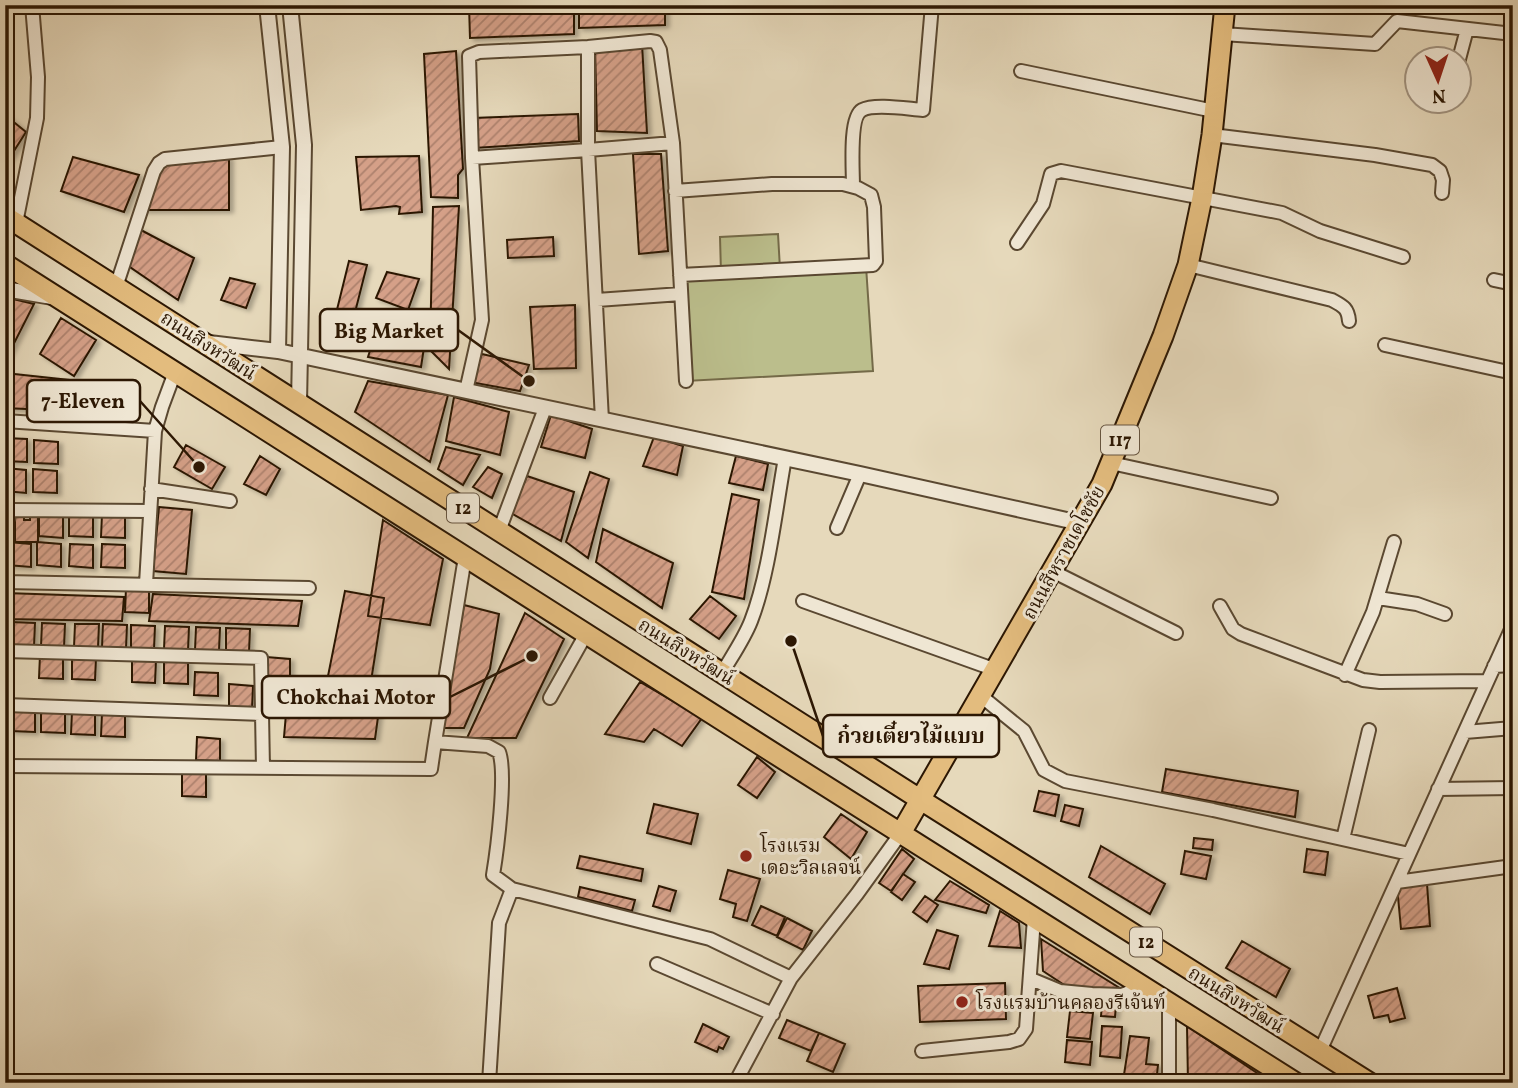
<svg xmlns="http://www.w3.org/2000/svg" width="1518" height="1088" font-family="Vollkorn,'Noto Serif Thai',serif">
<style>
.pitch{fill:#bbbe8c;stroke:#746a48;stroke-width:2}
.building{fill:url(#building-hatch);stroke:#2c1703;stroke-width:2;filter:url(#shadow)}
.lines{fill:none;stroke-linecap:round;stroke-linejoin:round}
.minor-casing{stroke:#5a4831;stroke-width:16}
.tertiary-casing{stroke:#5a4831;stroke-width:18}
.primary-casing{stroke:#2c1703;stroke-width:23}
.minor{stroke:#efe6d3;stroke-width:12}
.tertiary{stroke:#efe6d3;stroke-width:14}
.primary{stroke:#e3bc7e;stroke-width:19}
.poi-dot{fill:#8f2418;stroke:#efe6d3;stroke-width:2.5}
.labels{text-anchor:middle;stroke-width:6;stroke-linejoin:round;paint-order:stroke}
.shield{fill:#efe6d3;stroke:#665541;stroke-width:2}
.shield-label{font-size:18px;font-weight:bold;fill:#2c1703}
.street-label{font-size:19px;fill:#2c1703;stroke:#efe6d3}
.poi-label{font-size:19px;fill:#2c1703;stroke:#efe6d3;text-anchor:start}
.leader{fill:none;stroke:#2c1703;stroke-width:2.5}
.callout-dot{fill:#2c1703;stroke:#efe6d3;stroke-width:2.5}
.callout{fill:#efe6d3;stroke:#2c1703;stroke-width:2.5}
.callout-label{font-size:21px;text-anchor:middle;font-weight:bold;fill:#2c1703}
</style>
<defs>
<pattern id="building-hatch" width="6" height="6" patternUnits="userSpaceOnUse" patternTransform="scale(1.75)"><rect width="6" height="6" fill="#d5a088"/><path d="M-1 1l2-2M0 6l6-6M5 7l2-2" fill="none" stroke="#ad816d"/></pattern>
<filter id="shadow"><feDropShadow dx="4" dy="2.5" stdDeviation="2" flood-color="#0004"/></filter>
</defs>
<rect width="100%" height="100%" fill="#e6d9bb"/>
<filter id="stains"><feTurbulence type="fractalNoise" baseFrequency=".00286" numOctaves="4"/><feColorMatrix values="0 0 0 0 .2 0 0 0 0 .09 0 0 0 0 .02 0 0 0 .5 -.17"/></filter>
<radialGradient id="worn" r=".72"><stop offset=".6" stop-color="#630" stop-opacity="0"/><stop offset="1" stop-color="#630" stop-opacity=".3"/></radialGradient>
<path class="pitch" d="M778 234 780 269 866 266 873 371 686 381 680 275 721 273 720 237Z"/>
<path class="building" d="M469 5H574V34L470 38Z
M579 5H665V25L579 28Z
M642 44 647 133 597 131 595 47Z
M456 51 463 169 458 175V198L431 197 424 54Z
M578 114 579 141 474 148 473 118Z
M5 115 26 132 5 165Z
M633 154H661L668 251 639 254Z
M419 156 422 212 399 214 400 207 396 206 361 210 356 157Z
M73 157 139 175 124 212 61 191Z
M229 157V210H143L164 162Z
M459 206 449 369 430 350 433 207Z
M139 229 194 258 178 300 127 265Z
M553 237 554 256 508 258 507 240Z
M349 261 367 265 346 348 329 342Z
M387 272 419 279 408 310 376 298Z
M230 278 255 284 246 308 221 300Z
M9 298 34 304 5 361V305Z
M575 305 576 368 534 369 530 307Z
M61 318 96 340 74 376 40 354Z
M375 335 425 341 421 367 368 357Z
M482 354 529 365 520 391 470 382Z
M5 373 69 380V411L5 408Z
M368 381 448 395 430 462 355 412Z
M454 397 509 412 500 455 446 441Z
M551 415 592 429 585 458 541 447Z
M654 437 683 446 677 475 643 466Z
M5 438 27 439V462L5 461Z
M34 440 58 442V464L34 463Z
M186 445 225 467 212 489 174 467Z
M446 447 480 455 463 485 438 469Z
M260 456 280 469 266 495 244 484Z
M736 456 768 464 763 490 729 483Z
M488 467 502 474 492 498 473 487Z
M5 468 26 470V493L5 491Z
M33 469 57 471V493L33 492Z
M590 472 609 479 588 558 566 542Z
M527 476 574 492 561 541 511 513Z
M732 494 759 500 744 599 712 592Z
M159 507 192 510 186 574 153 571Z
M39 513 63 515V538L39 536Z
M69 513 93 514V537L69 536Z
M102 514 125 515V538L101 537Z
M15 517H24V520H30V517H38V542H15Z
M383 520 443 559 430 625 368 616Z
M603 529 673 563 662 608 596 562Z
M8 542 31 544V567L7 565Z
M37 542 61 544V567L37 565Z
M70 544 93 545V568L69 566Z
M102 544 125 545V568L101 567Z
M126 588 149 590V613L125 612Z
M345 591 384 598 369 694 325 691Z
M5 593 124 597 122 621 5 619Z
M153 594 302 601 298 626 149 621Z
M710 596 736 616 719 639 690 619Z
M464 605 499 614 490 669 464 728H443Z
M525 613 564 639 516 738H467Z
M11 622 35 623 34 646 10 645Z
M42 623 65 624 64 647 41 646Z
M75 624H99L98 647H74Z
M103 624 127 625 126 648 102 647Z
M131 625 155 626 154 649 131 648Z
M165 626 189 627 188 650 164 649Z
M196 627 220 628 219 650H195Z
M226 628 250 629 249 652 226 651Z
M40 655 63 656V679L39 678Z
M72 656 96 658 95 680 72 679Z
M266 657 290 659V681L266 680Z
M132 658 156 660 155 683 132 682Z
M164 660 188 661V684L164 683Z
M195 672 218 673V696L194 695Z
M640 682 702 718 682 746 654 729 644 742 605 734Z
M229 684 253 686 252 709 229 707Z
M288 691 381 695 375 739 284 737Z
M11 708 35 709V732L11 731Z
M41 709 65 710V733L41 732Z
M72 711 95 712V735L71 734Z
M102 713 125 714V737L101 736Z
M197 737 220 739V761L196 760Z
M757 757 775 772 757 798 738 785Z
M1166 769 1298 791 1295 817 1162 792Z
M182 773 206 774V797L182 796Z
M1039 791 1059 795 1055 816 1034 811Z
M654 804 698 814 691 844 647 833Z
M1065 805 1083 809 1079 826 1061 821Z
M841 814 867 832 851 859 824 837Z
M1194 838 1213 840 1212 850 1193 848Z
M1101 846 1165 884 1150 914 1089 877Z
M902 849 914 859 891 891 879 883Z
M1307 849 1328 852 1325 875 1304 872Z
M1185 851 1211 856 1206 879 1181 874Z
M580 856 643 869 641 881 577 868Z
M728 870 760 879 747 921 733 917 736 904 720 899Z
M903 874 915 882 902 900 891 892Z
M950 881 989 905 986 913 935 900Z
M1427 884 1430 926 1401 929 1397 886Z
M659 886 676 891 670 911 653 906Z
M580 887 635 900 632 911 578 897Z
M925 896 938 905 927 922 913 912Z
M761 906 785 917 777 936 752 925Z
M1000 911 1019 923 1021 948 989 946Z
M787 918 812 931 803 950 777 937Z
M937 930 958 936 949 969 924 964Z
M1041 939 1126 992H1075L1043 971Z
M1242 941 1290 969 1276 997 1226 968Z
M1005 983 1006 1019 920 1022 918 986Z
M1397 988 1405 1018 1390 1022 1388 1015 1374 1018 1368 996Z
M1102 1004 1116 1005 1115 1017 1101 1016Z
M1070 1011 1093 1013 1090 1039 1067 1037Z
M787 1020 819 1033 811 1051 779 1038Z
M703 1024 729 1037 723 1049 719 1047 717 1052 695 1042Z
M1102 1026 1122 1027 1120 1058 1100 1056Z
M1187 1026 1260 1075 1256 1083H1188Z
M819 1033 845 1044 833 1072 807 1061Z
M1130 1036 1149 1038 1146 1064 1158 1065 1156 1083 1123 1081Z
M1067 1040 1092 1042 1090 1065 1065 1062Z
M769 1074 809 1079V1083H768Z"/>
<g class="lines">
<g class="minor-casing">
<path id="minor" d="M1222 34 1375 44 1397 21 1513 34
M588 47V150L673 143
M1458 63 1467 29
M1021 71 1214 111
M1212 135 1375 155 1432 165 1440 171 1443 180 1442 193
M472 158 588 150 602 420
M853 186C853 170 849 117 862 110 875 103 908 109 923 110L932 5
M675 191 772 184H843L858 188 871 195 874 207 876 261 873 265 680 275
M16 223 37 118 38 77 32 5
M1017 243 1043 204 1051 174 1061 171 1282 213 1320 231 1403 257
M1188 265 1332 300C1343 306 1348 308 1349 321
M1494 280 1513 284
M116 287 154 171 159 163 165 159 282 147
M597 300 681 294
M1385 345 1513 373
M466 391 482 320 472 158 469 56 479 52 588 47 650 41 656 42 660 50 673 143 686 381
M5 421 155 431
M1111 463 1271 498
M151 489 230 501
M837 528 860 474
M499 531 545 408
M465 557 435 742 488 746 499 752C507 773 497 851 493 875L512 889 710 939 791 978
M1052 571 1176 633
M5 579 7 521 11 510 150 511
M5 582 309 588
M146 584 155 431 162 407 175 372
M1378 598 1417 604 1445 614
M803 601 996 670
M1220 606 1233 629 1241 634 1363 680 1380 682 1487 681
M5 651 261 658 263 768
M1494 666 1513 665
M722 673C732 656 744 639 751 621 769 575 776 507 785 458
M1345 675 1373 612 1394 542
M981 696 1024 731 1044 770 1065 781 1213 810 1409 854
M550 698 586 634
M5 705 260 714
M1465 732 1513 728
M5 766 431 769 435 742
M1438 789 1513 788
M1343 839 1369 730
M1397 882 1513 866
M657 964 773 1014
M1031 979 1060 991 1092 994 1122 995 1143 986
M1169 1003V1083
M922 1051 1009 1042 1019 1039 1026 1029 1034 918
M1320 1051 1513 625
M489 1083 499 923 512 889
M735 1083 791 978 857 894 901 833
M1511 1083 1513 1081"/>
</g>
<g class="tertiary-casing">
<path id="tertiary" d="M267 5 282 147 278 351
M290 5 304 145 299 403
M5 289 52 297
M209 343 278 351 860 474 1080 523"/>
</g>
<g class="primary-casing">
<path id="primary" d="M5 216 921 800 1370 1083
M5 264 794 766 1296 1083
M901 833 1102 484 1163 336 1188 265 1202 198 1212 135 1225 5"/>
</g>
<use href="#minor" class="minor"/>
<use href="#tertiary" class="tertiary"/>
<use href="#primary" class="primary"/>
</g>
<g class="poi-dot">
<circle cx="746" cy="856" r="7"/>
<circle cx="962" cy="1002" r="7"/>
</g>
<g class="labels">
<g class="shield">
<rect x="1101" y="425.5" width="38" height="29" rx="5"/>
<rect x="447" y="493.5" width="32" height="29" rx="5"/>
<rect x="1130" y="927.5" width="32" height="29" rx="5"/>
</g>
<g class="shield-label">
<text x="1120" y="446">117</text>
<text x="463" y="514">12</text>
<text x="1146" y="948">12</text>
</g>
<g class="street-label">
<text transform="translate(209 345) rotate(33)" y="7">ถนนสิงหวัฒน์</text>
<text transform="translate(1063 552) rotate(-61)" y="7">ถนนสีหราชเดโชชัย</text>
<text transform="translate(687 651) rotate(32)" y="7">ถนนสิงหวัฒน์</text>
<text transform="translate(1237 999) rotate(32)" y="7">ถนนสิงหวัฒน์</text>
</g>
<g class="poi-label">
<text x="760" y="852">โรงแรม<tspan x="760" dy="22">เดอะวิลเลจน์</tspan></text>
<text x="976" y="1009">โรงแรมบ้านคลองรีเจ้นท์</text>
</g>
</g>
<path class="leader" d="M529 381L458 330M199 467L140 401M532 656L450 697M791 641L823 736"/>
<g class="callout-dot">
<circle cx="529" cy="381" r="7"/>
<circle cx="199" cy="467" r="7"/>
<circle cx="532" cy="656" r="7"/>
<circle cx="791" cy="641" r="7"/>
</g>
<g class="callout">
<rect x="320" y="309" width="138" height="42" rx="7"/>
<rect x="27" y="380" width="113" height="42" rx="7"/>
<rect x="262" y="676" width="188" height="42" rx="7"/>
<rect x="823" y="715" width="176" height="42" rx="7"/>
</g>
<g class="callout-label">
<text x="389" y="338">Big Market</text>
<text x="83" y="408">7-Eleven</text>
<text x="356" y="704">Chokchai Motor</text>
<text x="911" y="743">ก๋วยเตี๋ยวไม้แบบ</text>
</g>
<rect width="1518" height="1088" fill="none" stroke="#e6d9bb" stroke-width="28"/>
<rect x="7" y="7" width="1504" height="1074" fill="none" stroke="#2c1703" stroke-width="3.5"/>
<rect x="14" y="14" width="1490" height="1060" fill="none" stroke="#2c1703" stroke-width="2"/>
<g transform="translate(1438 80) rotate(177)"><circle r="33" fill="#efe6d3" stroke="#a19380" stroke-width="2"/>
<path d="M0-5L12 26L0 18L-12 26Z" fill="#8f2418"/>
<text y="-10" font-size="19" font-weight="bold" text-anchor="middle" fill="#2c1703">N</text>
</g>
<rect width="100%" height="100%" filter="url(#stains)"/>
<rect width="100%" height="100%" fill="url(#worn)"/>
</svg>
